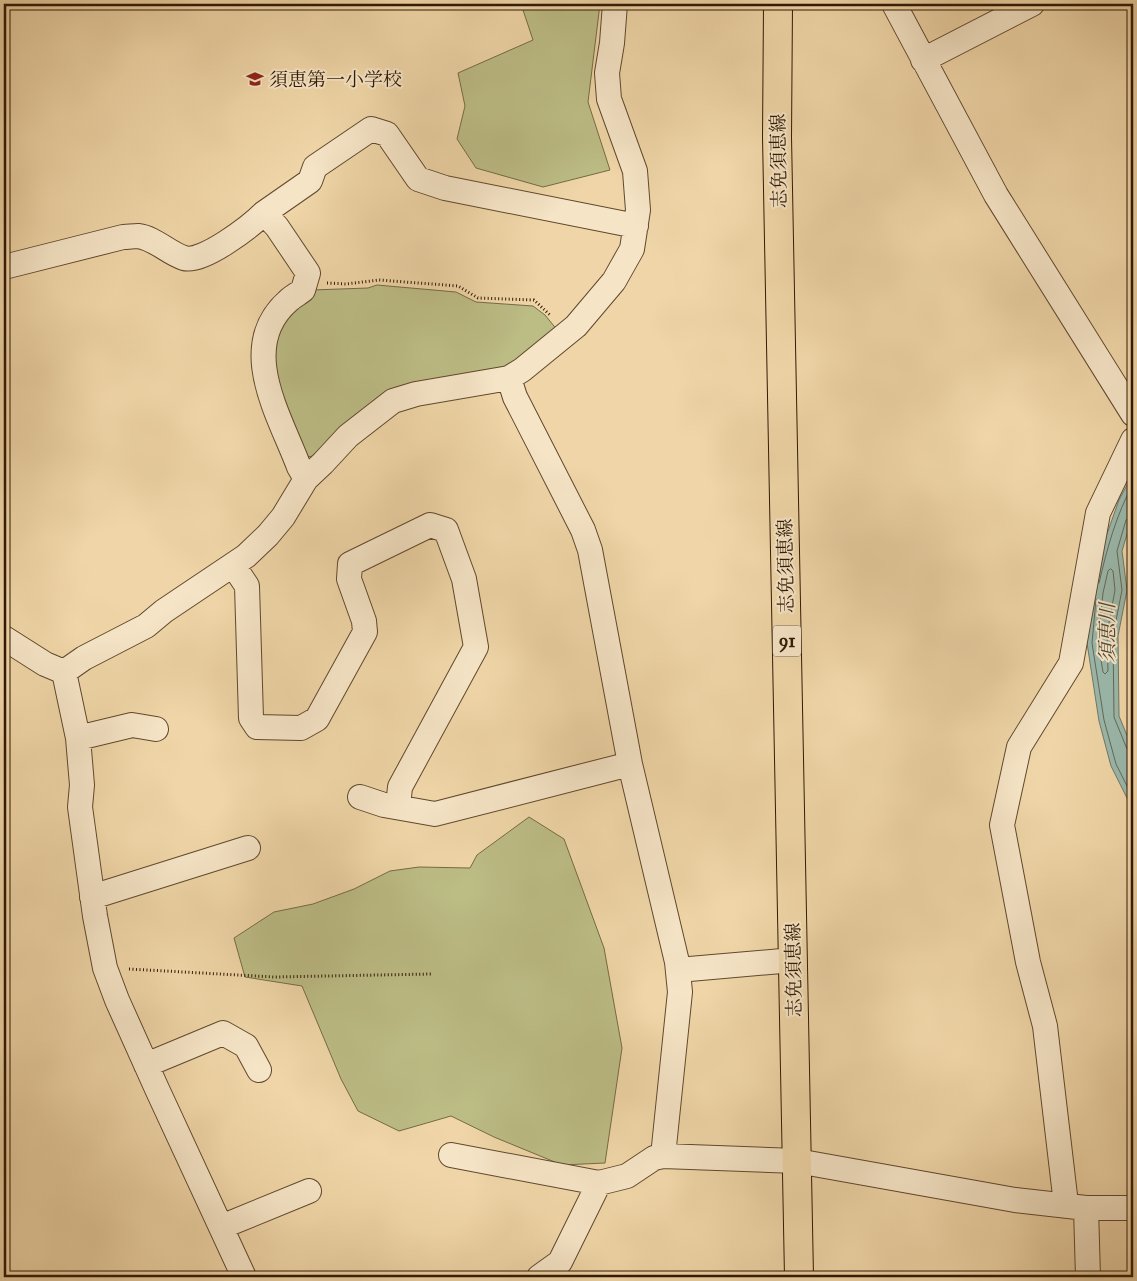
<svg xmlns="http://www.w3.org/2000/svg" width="1137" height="1281" font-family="'IM FELL Great Primer','Noto Serif JP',serif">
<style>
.green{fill:#bcbc85;stroke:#766a44}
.water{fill:#9ab8ab;stroke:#707868}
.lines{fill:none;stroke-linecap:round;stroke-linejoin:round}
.shore{stroke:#656858;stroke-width:1}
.minor-casing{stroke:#60482d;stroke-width:26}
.major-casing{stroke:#301904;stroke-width:30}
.path{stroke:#301904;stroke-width:3;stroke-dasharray:1 2.5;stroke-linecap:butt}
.minor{stroke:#f5e4c6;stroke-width:24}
.major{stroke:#efd5a7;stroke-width:28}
.labels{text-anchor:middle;stroke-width:4;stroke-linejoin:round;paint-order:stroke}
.shield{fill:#f5e4c6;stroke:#6b563e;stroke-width:1}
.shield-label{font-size:18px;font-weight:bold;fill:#301904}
.poi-label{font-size:19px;fill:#301904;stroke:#f5e4c6;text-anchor:start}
.street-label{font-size:19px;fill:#301904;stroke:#f5e4c6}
.water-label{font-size:20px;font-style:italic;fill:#504936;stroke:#f5e4c6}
</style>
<rect width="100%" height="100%" fill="#efd5a7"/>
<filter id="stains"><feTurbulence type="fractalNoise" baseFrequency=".004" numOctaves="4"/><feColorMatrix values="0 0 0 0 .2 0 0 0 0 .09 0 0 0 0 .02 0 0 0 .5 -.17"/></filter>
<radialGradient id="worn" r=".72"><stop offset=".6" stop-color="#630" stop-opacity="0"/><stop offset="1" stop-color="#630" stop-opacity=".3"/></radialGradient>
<path class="green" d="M521 4H600L588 102 610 170 543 187 476 168 457 139 465 106 458 73 533 40Z
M377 285 456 292 476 302 533 306 545 315 558 331 511 366 392 389 380 397 316 456 302 457 272 377 276 329 312 290 368 288Z
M529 817 564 839 604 948 622 1048 605 1163 562 1165 494 1137 451 1116 399 1131 358 1111 341 1079 302 986 245 977 234 938 274 912 313 904 354 889 390 871 419 867 470 868 477 855Z"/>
<path class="water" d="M1133 474V514L1122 551 1127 590 1118 636 1119 716 1133 750V810L1111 766 1099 721 1087 643 1092 591 1103 545 1119 500Z"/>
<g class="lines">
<path class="shore" d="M1133 517H1129L1126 520 1117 551 1122 590 1113 636 1114 717 1127 749 1133 752
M1111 569 1113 571 1115 590 1107 634 1108 671 1105 674 1103 672 1098 642 1103 593 1108 571Z
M1099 583C1107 549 1116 515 1133 484
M1096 599 1092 643 1104 720 1116 764 1133 798"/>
<g class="minor-casing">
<path id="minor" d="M894 4 996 195 1133 414
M923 60 1032 4
M264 213 310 181 315 167 371 129 387 134 418 179 445 188 636 226
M4 267 123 237C128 237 133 236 138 236 155 238 168 253 184 258 202 264 251 226 264 213L277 227 308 273 303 290C298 294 292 297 288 301 236 347 280 416 299 467L306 479
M509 378 515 397 583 530 590 550 630 764 677 962 680 992 663 1156
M233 565 247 586 251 718 257 727 301 728 317 719 365 632 364 621 349 579 350 564 430 525 446 530 464 579 476 647 400 787 398 807
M4 638 45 664 64 672
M64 672 84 658 146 626 164 611 246 556 268 535 283 517 306 479 323 463 348 436 393 401 416 394 509 378 522 370 576 326 614 281 632 249 638 210 635 171 609 99 607 73 612 43 615 4
M64 672 78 738 82 785 80 807 95 916 105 968 117 1000 157 1089 244 1277
M78 738 132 725 156 729
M360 797 384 805 435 814 630 764
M92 897 248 848
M678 970 793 960
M146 1065 223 1033 246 1046 259 1070
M451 1155 599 1183
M1066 1204 1045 1026 1028 962 1002 825 1019 747 1071 663 1098 513 1133 440
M1086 1208 1088 1277
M221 1227 309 1191
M539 1277 560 1262 599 1183 627 1176 654 1158 663 1156 797 1161 1015 1200 1086 1208H1133"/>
</g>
<g class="major-casing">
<path id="major" d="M778 4 777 137 799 1277"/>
</g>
<path class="path" d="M327 283 346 284 379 280 458 286 478 298 534 300 551 316
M129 969 274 977 431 974"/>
<use href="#minor" class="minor"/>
<use href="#major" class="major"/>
</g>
<defs>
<g id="school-bare" transform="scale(1.35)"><path d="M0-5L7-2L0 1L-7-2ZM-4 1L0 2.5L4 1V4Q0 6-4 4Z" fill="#8f2418" stroke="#f5e4c6" stroke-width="2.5" paint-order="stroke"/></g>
</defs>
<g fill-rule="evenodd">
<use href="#school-bare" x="255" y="79"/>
</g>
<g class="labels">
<rect class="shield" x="773" y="625.5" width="28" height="31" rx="4"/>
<g class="shield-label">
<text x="787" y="647">91</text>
</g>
<g class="poi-label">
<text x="269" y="86">須恵第一小学校</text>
</g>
<g class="street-label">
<text transform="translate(778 161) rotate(-91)" y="7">志免須恵線</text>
<text transform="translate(785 566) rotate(-91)" y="7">志免須恵線</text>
<text transform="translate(793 970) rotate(-91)" y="7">志免須恵線</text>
</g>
<g class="water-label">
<text transform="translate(1107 633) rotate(-90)" y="7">須恵川</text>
</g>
</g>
<rect width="1137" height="1281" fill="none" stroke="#efd5a7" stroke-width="20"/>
<rect x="5" y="5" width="1127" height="1271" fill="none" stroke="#301904" stroke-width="2.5"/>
<rect x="10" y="10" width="1117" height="1261" fill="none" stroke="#301904"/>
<rect width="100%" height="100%" filter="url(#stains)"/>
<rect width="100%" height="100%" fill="url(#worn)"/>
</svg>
